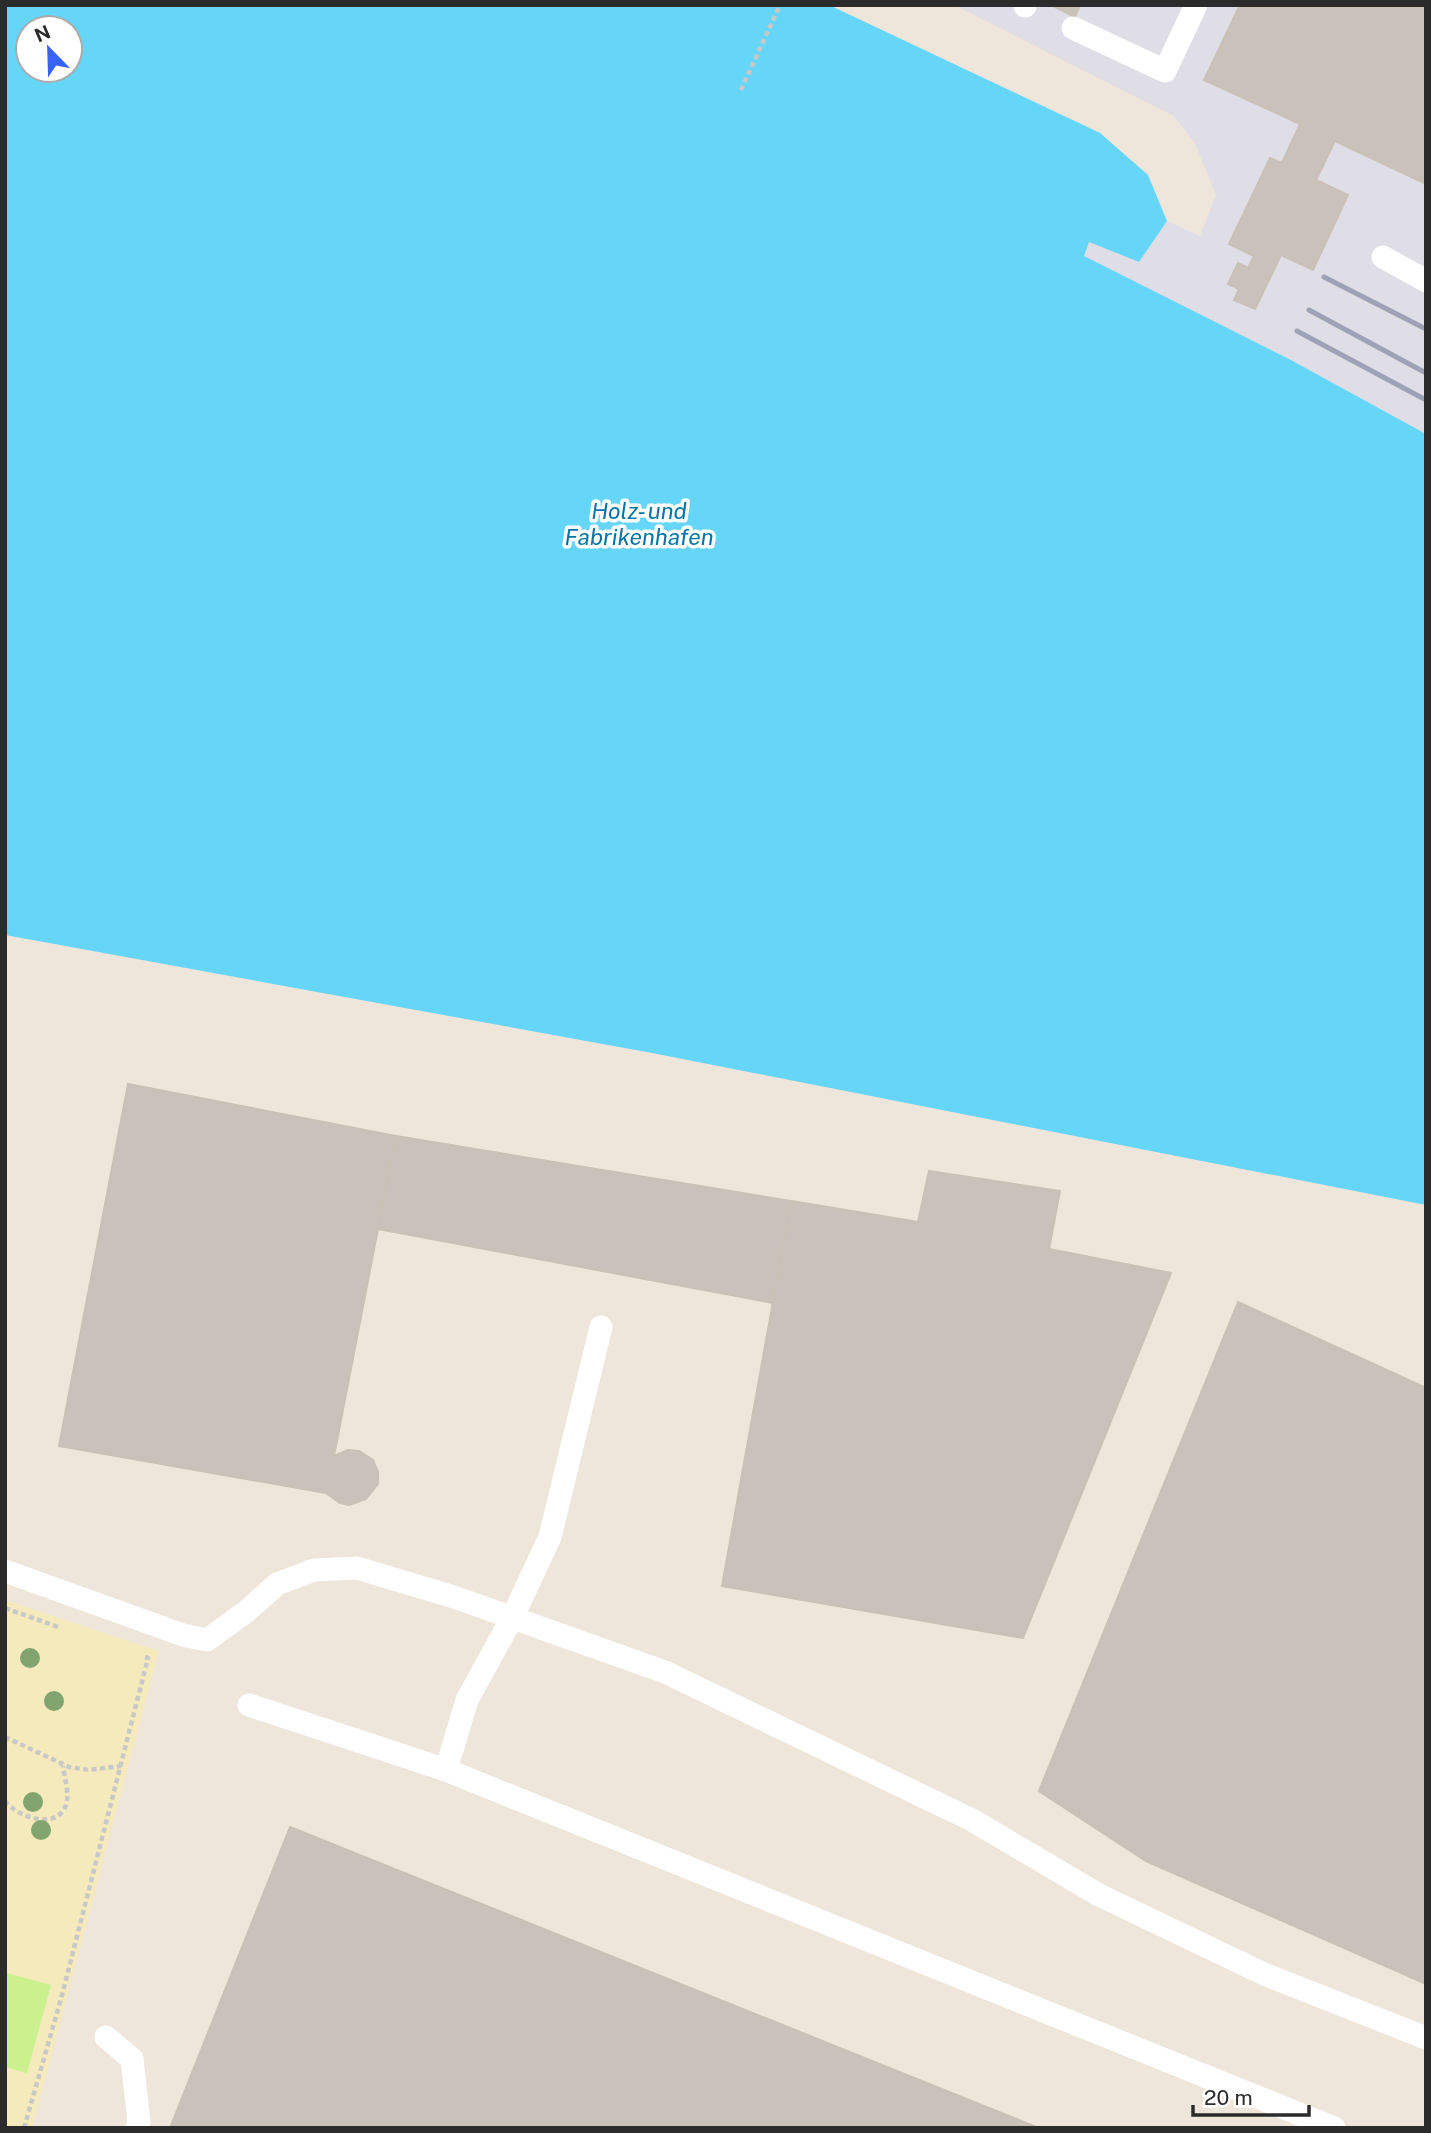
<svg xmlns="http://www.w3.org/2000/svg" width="1431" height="2133" font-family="'Public Sans',sans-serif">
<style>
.industrial{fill:#dfdde6}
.sand{fill:#f5eabc}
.pitch{fill:#caf18e}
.water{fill:#66d6f8;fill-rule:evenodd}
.building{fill:#c9c2bb;stroke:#c9c1b5;stroke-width:2}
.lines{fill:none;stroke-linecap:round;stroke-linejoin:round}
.path{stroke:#c8c8c8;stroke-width:4.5;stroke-dasharray:5 3.5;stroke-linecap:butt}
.service{stroke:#fff;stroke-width:23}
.rail{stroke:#9ea2b6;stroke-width:5}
.tree{fill:#82a46e}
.labels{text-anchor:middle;stroke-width:7;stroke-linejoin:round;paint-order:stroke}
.water-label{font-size:23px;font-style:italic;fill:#0373a6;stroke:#fff}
</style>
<rect width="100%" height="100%" fill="#eee5db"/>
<path class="industrial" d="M954 5H1426V434L1289 359 1083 256 1089 242 1139 262 1167 221 1200 236 1216 195 1195 143 1174 116Z"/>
<path class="sand" d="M5 1600 159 1651 32 2128H5Z"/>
<path class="pitch" d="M7 1973 51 1985 27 2073 5 2067V1980Z"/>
<path class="water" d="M5 5H829L1100 133 1148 175 1167 221 1139 262 1089 242 1084 256 1289 359 1426 434V1205L652 1053 5 935ZM28 28H70V70H28Z"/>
<path class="building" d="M1051 5H1080L1075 17Z
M1240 5H1426V184L1335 141 1316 180 1348 195 1313 270 1281 255 1255 309 1234 300 1239 289 1228 284 1238 263 1248 268 1254 256 1229 244 1270 158 1282 163 1300 124 1204 80Z
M128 1084 396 1136 334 1456 348 1450 359 1451 373 1460 378 1472V1484L366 1499 349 1505 340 1503 326 1493 59 1446Z
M396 1136 791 1201 773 1303 378 1229Z
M929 1171 1060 1191 1049 1249 1171 1273 1023 1638 722 1586 791 1201 918 1222Z
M1238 1302 1426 1388V1984L1146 1861 1039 1791Z
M290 1827 1039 2128H170Z"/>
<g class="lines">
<path class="path" d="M741 90 780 5
M5 1608 61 1628
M5 1737 69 1767 89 1770 121 1766
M5 1801C17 1817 57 1831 66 1805 70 1793 64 1777 63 1766
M24 2128 61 1999 148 1658 145 1657"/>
<path class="service" d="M1025 5V6
M1073 28 1165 71 1196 5
M1383 257 1426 281
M5 1571 183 1635 207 1640 247 1611 277 1584 314 1570 357 1568 454 1597 665 1672 972 1820 1099 1895 1264 1974 1426 2038
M249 1705 446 1770 1334 2128
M446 1770 467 1700 512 1618 550 1537 601 1327
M106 2037 132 2059 139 2122 137 2128"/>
<path class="rail" d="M1324 277 1426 329
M1309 310 1426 373
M1297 331 1426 400"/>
</g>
<g class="tree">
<circle cx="30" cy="1658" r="10"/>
<circle cx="54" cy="1701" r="10"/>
<circle cx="33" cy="1802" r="10"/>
<circle cx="41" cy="1830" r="10"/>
</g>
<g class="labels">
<g class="water-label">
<text x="639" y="519">Holz- und<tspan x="639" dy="26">Fabrikenhafen</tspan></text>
</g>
</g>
<rect width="1431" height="2133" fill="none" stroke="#2b2b2b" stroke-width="14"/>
<g transform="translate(49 49) rotate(337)"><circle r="33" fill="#ffffff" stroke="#aaaaaa" stroke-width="2"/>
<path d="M0-5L12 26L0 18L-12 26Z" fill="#3763ff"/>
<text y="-10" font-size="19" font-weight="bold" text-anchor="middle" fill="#2b2b2b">N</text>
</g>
<path d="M1193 2105v10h116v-10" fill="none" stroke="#2b2b2b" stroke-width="3.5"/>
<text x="1204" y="2105" font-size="21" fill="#2b2b2b" stroke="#ffffff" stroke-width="5" paint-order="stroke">20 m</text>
</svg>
